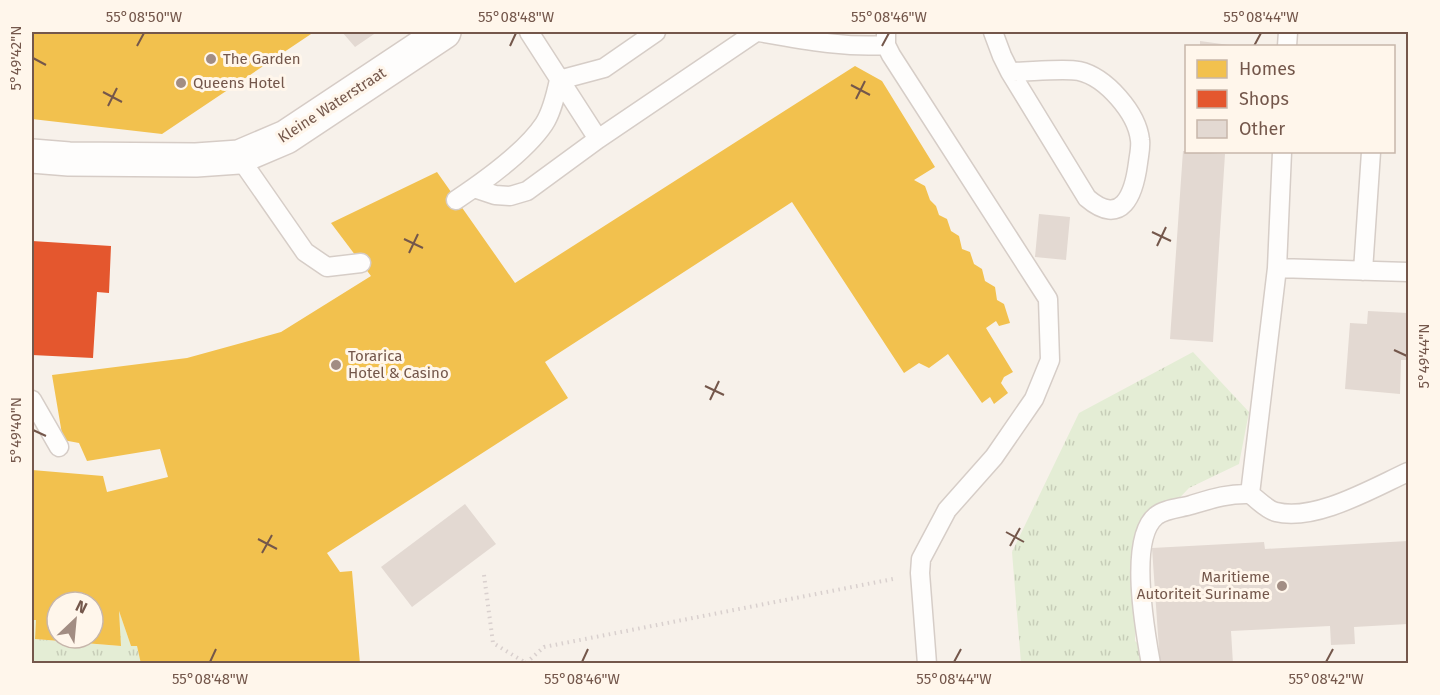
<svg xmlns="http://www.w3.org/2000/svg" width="1440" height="695" font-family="'Fira Sans',sans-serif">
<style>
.grass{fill:url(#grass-tufts)}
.homes{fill:#f2c14e;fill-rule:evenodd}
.shops{fill:#e4572e}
.building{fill:#e3d9d2}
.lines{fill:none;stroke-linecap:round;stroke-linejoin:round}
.lane-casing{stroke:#d6cdc7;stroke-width:21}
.secondary-casing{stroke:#d6ccc6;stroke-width:36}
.path{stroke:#d9d0ce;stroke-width:4;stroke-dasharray:1.5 4.5;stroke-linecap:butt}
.lane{stroke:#fefdfc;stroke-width:18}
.secondary{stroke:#fefdfc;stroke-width:33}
.ticks{fill:none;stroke:#74574b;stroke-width:2}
.poi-dot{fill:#a28d83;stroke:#fff6eb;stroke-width:2}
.labels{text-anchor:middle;stroke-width:6;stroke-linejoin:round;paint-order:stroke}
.poi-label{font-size:15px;fill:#74574b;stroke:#fff6eb;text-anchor:start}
.street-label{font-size:15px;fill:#74574b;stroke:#fff6eb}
.neatline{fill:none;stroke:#74574b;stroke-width:2}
.ticks-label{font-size:15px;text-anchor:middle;fill:#74574b}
</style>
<defs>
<pattern id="grass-tufts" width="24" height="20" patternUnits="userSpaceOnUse" patternTransform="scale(1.5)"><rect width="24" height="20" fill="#e4edd5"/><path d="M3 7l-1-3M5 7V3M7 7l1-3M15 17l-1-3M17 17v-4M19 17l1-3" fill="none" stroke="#c7cdb8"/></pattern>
</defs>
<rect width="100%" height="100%" fill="#f7f1ea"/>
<path class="grass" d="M1193 352 1249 412 1239 464 1189 488 1137 542 1135 641 1159 663H1021L1012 552 1079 413Z
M119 611 131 646H137L141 663H32V620H36L35 639 120 646Z"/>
<path class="homes" d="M32 32H314L162 134 32 119Z
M855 66 882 81 935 167 914 180 925 186 930 200 936 206 939 215 947 219 951 231 959 236 962 249 970 252 974 264 982 269 985 281 995 287 997 300 1004 304 1010 323 999 326 996 321 986 328 1013 372 1004 377 1001 383 1008 393 994 404 990 397 982 403 948 354 929 368 919 363 904 373 792 202 545 362 568 398 327 553 340 572 352 571 360 664H141L137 646H131L119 611 121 646 35 639 36 620H32V470L103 476 107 492 168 477 160 449 87 461 79 443 63 440 52 375 187 358 281 332 371 276 331 223 437 172 515 283ZM57 602H93V638H57Z"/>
<path class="shops" d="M32 241 111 246 109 293 97 292 93 358 32 355Z"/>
<path class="building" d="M342 32H377L355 47Z
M1200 41 1229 45V46H1200Z
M1183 151 1225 154 1213 342 1170 339Z
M1039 214 1070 217 1066 260 1035 257Z
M1368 311 1408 313V360H1401L1400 394 1345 389 1350 323 1367 324Z
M465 504 496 544 412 607 381 567Z
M1408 541V624L1354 627 1355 644 1331 645 1330 626 1231 631 1233 664H1160L1152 548 1264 542 1265 549Z"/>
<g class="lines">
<g class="lane-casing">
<path id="lane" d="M529 32 598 139
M759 32C801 39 843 48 886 45
M886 32V45L891 55 1048 299 1050 360 1034 399 994 457 947 510 921 559 920 573 927 664
M993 32 1002 56 1010 72 1087 198C1122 228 1134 194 1138 163 1139 155 1141 147 1140 140 1137 113 1106 77 1079 71 1063 68 1029 72 1010 72
M1287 46 1288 32
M239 157 305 252 327 267 361 263
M474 188 495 195 510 196 527 191 598 139 756 32
M456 200C483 182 526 151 544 124 552 112 556 94 559 80L604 68 656 32
M1277 268 1408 272
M1363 271 1371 152
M32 400 59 447
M1250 494C1257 499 1267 510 1276 512 1315 522 1373 488 1408 472
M1151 664C1145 631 1128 539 1156 516 1164 509 1181 508 1191 505 1211 499 1229 493 1250 494L1277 268 1282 152"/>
</g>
<g class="secondary-casing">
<path id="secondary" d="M32 156 69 159 196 160 239 157 286 137 444 32"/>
</g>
<path class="path" d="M484 575 493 643 526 663
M526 663 544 647 893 579"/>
<use href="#lane" class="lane"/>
<use href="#secondary" class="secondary"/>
</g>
<path class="ticks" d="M137 46 144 33M510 46 516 33M882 46 889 33M1254 46 1261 33M33 58 46 65M851 85 870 95M103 92 122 102M856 99 865 81M108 106 117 88M1152 232 1171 241M404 239 423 248M1157 246 1166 227M409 253 418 234M1394 350 1407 356M705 386 724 395M710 400 719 381M33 430 46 436M1006 532 1024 542M258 539 277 549M1010 546 1020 528M262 553 272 535M210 662 216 649M582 662 588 649M954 662 961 649M1326 662 1333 649"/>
<g class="poi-dot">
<circle cx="211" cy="59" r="6"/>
<circle cx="181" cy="83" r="6"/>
<circle cx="336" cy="365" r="6"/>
<circle cx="1282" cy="586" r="6"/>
</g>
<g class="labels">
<g class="poi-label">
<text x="223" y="64">The Garden</text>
<text x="193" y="88">Queens Hotel</text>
<text x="348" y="361">Torarica<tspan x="348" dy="17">Hotel &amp; Casino</tspan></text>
<text x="1270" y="582" text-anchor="end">Maritieme<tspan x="1270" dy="17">Autoriteit Suriname</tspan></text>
</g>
<g class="street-label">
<text transform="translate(332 105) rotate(-33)" y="5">Kleine Waterstraat</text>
</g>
</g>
<rect width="1440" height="695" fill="none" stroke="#fff6eb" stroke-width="66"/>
<rect x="1185" y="45" width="210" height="108" fill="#fff6eb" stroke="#c7b6ab" stroke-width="1.5"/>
<rect x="1197" y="60" width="30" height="18" fill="#f2c14e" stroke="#c7b6ab" stroke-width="1.5"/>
<text x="1239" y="75" font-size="18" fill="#74574b">Homes</text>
<rect x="1197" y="90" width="30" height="18" fill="#e4572e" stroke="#c7b6ab" stroke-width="1.5"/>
<text x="1239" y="105" font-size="18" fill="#74574b">Shops</text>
<rect x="1197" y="120" width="30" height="18" fill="#e3d9d2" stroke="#c7b6ab" stroke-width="1.5"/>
<text x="1239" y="135" font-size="18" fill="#74574b">Other</text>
<g transform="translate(75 620) rotate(26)"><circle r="28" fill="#fff6eb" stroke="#c7b6ab" stroke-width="1.5"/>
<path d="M0-4.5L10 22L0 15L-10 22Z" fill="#a28d83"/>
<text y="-9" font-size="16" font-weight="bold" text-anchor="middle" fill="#74574b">N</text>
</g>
<rect x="33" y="33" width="1374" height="629" class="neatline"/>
<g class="ticks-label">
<text x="144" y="22">55°08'50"W</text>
<text x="516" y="22">55°08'48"W</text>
<text x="889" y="22">55°08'46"W</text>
<text x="1261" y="22">55°08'44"W</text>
<text transform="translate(16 58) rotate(-90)" y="5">5°49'42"N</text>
<text transform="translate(1424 356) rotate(-90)" y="5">5°49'44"N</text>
<text transform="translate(16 430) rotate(-90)" y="5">5°49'40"N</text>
<text x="210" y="684">55°08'48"W</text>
<text x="582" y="684">55°08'46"W</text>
<text x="954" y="684">55°08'44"W</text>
<text x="1326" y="684">55°08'42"W</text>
</g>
</svg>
